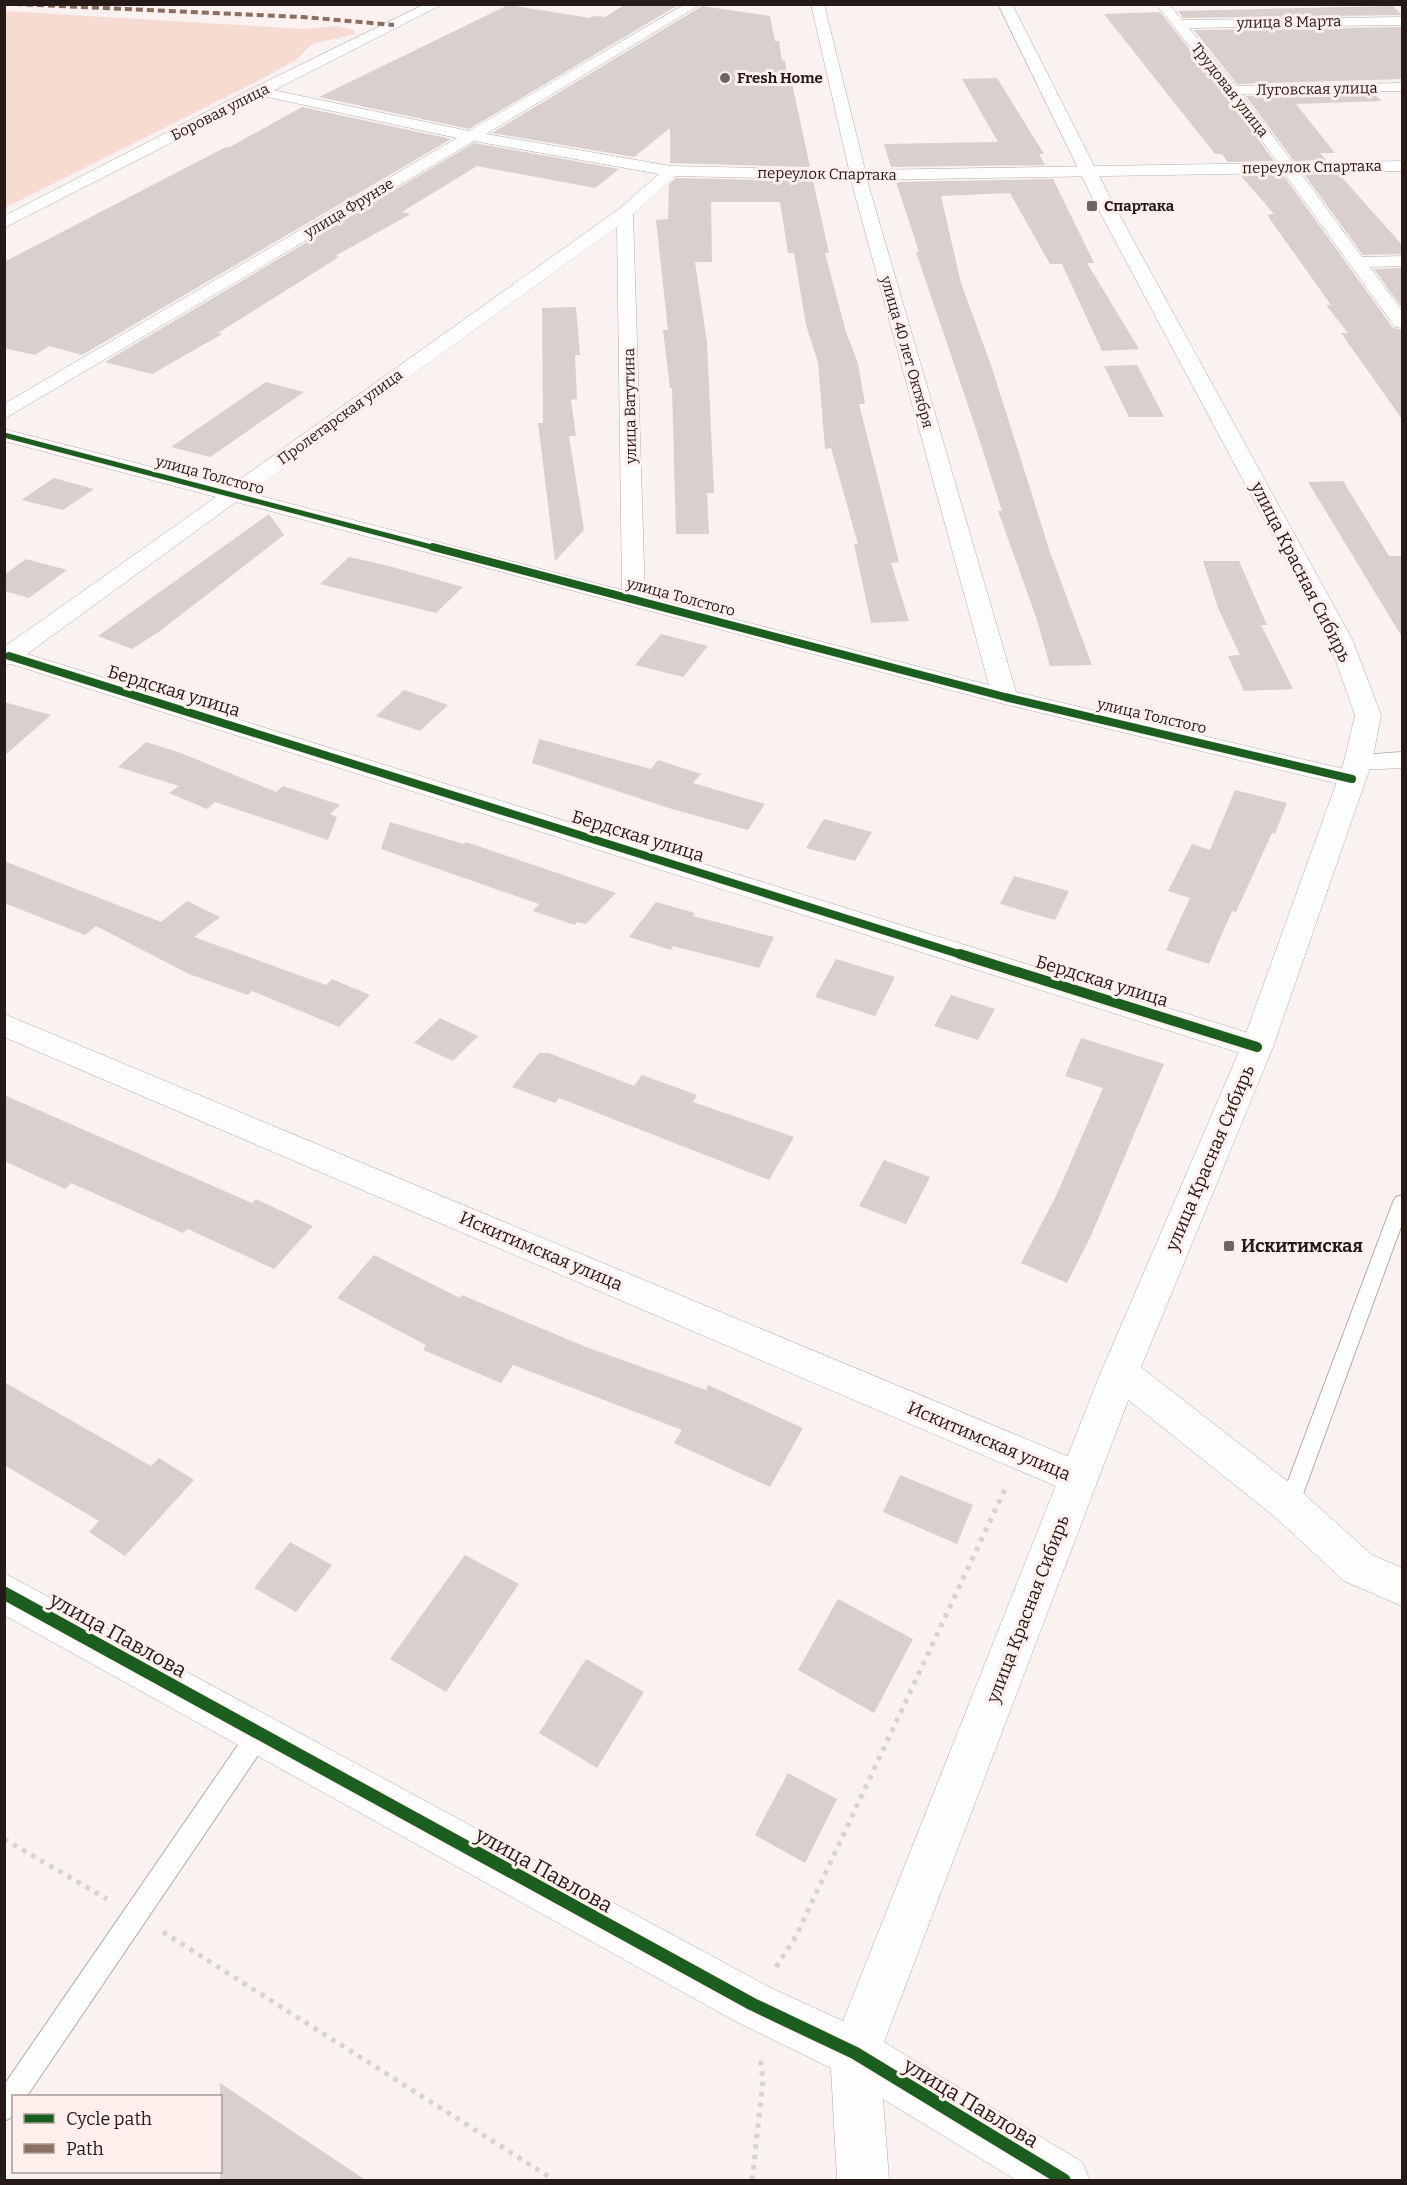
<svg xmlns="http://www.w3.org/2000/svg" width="1407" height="2185" font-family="Bitter,serif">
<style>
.green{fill:#f6dbd2}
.building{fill:#d9d0cd}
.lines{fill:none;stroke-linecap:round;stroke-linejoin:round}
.lane-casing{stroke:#b4aca9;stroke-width:2}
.street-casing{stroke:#b4aca9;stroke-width:1}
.secondary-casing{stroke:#b4aca9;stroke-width:1}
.path{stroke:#d6d3d3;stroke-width:5;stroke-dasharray:4.5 6;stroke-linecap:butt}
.lane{fill:#fefdfd;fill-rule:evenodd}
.street{fill:#fefdfd;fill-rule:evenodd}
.secondary{fill:#fefdfd;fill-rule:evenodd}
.quiet{stroke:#8d6e63;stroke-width:4;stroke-dasharray:7 4;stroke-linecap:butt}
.cycleway-far3-casing{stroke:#fdf0ec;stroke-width:8}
.cycleway-far2-casing{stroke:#fdf0ec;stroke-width:10}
.cycleway-far1-casing{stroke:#fdf0ec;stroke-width:14}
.cycleway-casing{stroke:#fdf0ec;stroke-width:16}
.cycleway-far3{stroke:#1b5e20;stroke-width:5}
.cycleway-far2{stroke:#1b5e20;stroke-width:8}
.cycleway-far1{stroke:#1b5e20;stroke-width:10}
.cycleway{stroke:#1b5e20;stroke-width:13}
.poi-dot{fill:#6f6663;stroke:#fdf0ec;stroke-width:2}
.labels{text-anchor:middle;stroke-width:6;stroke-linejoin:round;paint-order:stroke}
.far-street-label{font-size:15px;fill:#251a17;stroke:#fdf0ec}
.far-poi-label{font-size:15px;font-weight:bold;fill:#251a17;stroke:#fdf0ec;text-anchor:start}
.street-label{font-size:18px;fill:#251a17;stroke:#fdf0ec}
.poi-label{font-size:18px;font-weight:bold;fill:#251a17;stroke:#fdf0ec;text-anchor:start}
.near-street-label{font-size:21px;fill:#251a17;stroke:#fdf0ec}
</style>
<rect width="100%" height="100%" fill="#f9f2f0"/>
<path class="green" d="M5 11 304 29 337 26 354 30 355 34 312 44 296 60 258 81 5 208Z"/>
<path class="building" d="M626 4H680L469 129 319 97 508 5 590 18 593 16 605 17Z
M702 6 770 16 775 41H779L782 61 785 60 787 74H790L810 167 670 163V128L634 157 492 133Z
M1393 6 1402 15 1183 18 1178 11Z
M1160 12 1225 94 1274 161 1228 162 1222 154H1215L1104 14Z
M1402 27V79L1237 84 1194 30Z
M997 78 1044 154H1039L1045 165 891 167 884 144 998 142 962 79Z
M1374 94 1382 101 1296 104 1335 153H1320L1326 160 1294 161 1246 96Z
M302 107 451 139 82 355 49 346 35 355 4 348V262L226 147H230Z
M474 143 619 169 595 188 477 166 402 212 411 214 335 256 339 257 218 333 222 334 152 374 105 362Z
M1304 174H1339L1402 245V254L1363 255Z
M1283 175 1393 328 1402 330V419L1341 333H1348L1326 305H1331L1267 215 1274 214 1241 176Z
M676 178 813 181 829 253H825L846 332 858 363 865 404H859L899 562 891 563 909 621 871 623 854 544H858L831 448 825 449 818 362 806 325 794 253H788L780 202H711L712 262H695L707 342 714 493H707L709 534H676L672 388H670L663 330H668L656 220 668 219 669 184Z
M1053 179 1094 263H1087L1139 349 1102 351 1062 264H1050L1010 193 941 196 961 283 993 371 1050 552 1092 665 1050 666 1036 617 998 511H1002L976 429 916 252H919L896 182Z
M1402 268V308L1374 269Z
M576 307 580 355H575L577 399 571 400 576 436H569L584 530 555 561 538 423H543L542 308Z
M1137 365 1164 417H1129L1104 366Z
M266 382 304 392 210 457 171 447Z
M54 478 94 489 63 510 21 500Z
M1343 481 1389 556H1402V637L1308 482Z
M269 514 284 535 160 631 132 649 98 636Z
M349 557 385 565 463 587 436 613 320 584Z
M26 559 67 570 29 598 4 591V575Z
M1203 561H1239L1267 625H1261L1293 689 1244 691 1228 656 1240 655 1218 608Z
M661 634 708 646 683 677 635 665Z
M404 690 448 705 420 731 376 716Z
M4 702 51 715 4 756Z
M539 739 651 769 658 760 701 774 693 783 765 804 748 830 672 809 532 763Z
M146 742 181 753 276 792 283 786 340 805 330 814 337 817 328 840 215 802 207 809 169 793 179 786 118 767Z
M1235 790 1287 803 1275 834 1272 833 1236 912 1232 911 1209 964 1166 950 1190 898 1168 891 1192 844 1210 850Z
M824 819 872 832 855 861 806 848Z
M390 822 464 844 466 842 616 893 586 924 577 922 575 925 533 911 539 904 381 849Z
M4 861 161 922 187 901 220 917 194 937 326 985 332 979 370 995 339 1027 252 991 248 995 189 974 96 926 85 935 4 903Z
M1014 876 1069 891 1055 920 1000 904Z
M656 902 695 913 693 916 774 937 759 968 673 946 671 950 629 937Z
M836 959 895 977 875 1016 815 997Z
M951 995 995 1009 978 1040 934 1026Z
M440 1018 478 1036 453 1061 414 1043Z
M1081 1038 1164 1064 1090 1238 1067 1283 1021 1263 1056 1196 1103 1088 1065 1076Z
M539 1053H549L634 1086 642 1075 697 1095 693 1102 794 1137 769 1180 559 1098 555 1103 512 1087Z
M4 1095 252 1203 256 1199 313 1226 274 1269 188 1229 183 1233 71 1183 65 1189 4 1161Z
M884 1160 930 1177 906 1224 859 1206Z
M374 1255 460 1298 462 1295 586 1347 706 1390 708 1385 803 1428 770 1487 674 1443 682 1430 513 1365 501 1383 423 1350 426 1345 337 1298Z
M4 1382 151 1466 159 1458 194 1480 125 1556 89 1532 99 1521 4 1465Z
M900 1475 973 1505 957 1544 883 1512Z
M290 1542 332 1565 296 1612 254 1588Z
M465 1555 519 1584 446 1692 390 1659Z
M838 1599 913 1639 874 1713 798 1670Z
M586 1659 644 1692 597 1768 539 1733Z
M788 1773 837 1799 805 1863 755 1835Z
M220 2083 367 2181H220Z"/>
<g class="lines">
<g class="lane-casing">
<path id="lane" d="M1402 1195V1224L1299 1505 1296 1511 1289 1514 1282 1511 1279 1505 1393 1202 1396 1197Z
M259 1723 267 1726 270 1734 267 1742 27 2096H14V2116L4 2121V2085L251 1726Z"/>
</g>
<g class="street-casing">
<path id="street" d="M685 4H701L486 134 671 166 849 170 811 4H824L865 170 1278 163 1227 93 1156 4H1169L1182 20 1402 17V25L1189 28 1236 86 1402 83V91L1242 94 1293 163 1402 161V171L1300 172 1362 257 1402 256V266L1370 267 1402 311V328L1395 327 1284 173 867 180 1016 692 1361 773 1365 779 1361 785 1352 787 996 702 236 502 27 654 1268 1039 1272 1047 1268 1055 1257 1058 1246 1055 11 664 4 666V647L216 497 4 441V429L229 487 619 209 659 174 474 141 4 419V404L457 138 258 95 253 94 251 91 253 88 258 87 469 131ZM675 176 851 180 989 685 645 596 633 214ZM617 227 622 590 249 493Z
M1402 752V768L1358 770 1349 768 1345 762 1349 756Z
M4 1014 1091 1466 1097 1478 1091 1490 1078 1495 1065 1490 4 1037Z
M1120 1357 1133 1361 1303 1493 1372 1555 1402 1568V1606L1344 1581 1275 1517 1107 1383 1102 1372 1107 1361Z"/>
</g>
<g class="secondary-casing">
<path id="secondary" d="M425 4H443L4 228V216L253 88Z
M998 4H1012L1114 205 1352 639 1381 715 1372 762 1273 1047 1139 1372 884 2042 1082 2162 1090 2180H1016L883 2099 889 2180H837L831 2068 735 2021 4 1615V1573L769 1987 843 2021 1101 1372 1241 1047 1344 762 1355 715 1328 639 1096 205Z"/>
</g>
<path class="path" d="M4 1839 107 1899
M163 1932 554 2180
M776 1967 796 1936 1006 1487
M752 2180 763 2081 760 2056"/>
<use href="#lane" class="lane"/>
<use href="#street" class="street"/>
<use href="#secondary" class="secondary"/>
<path class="quiet" d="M15 4 303 17 394 25"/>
<g class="cycleway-far3-casing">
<path id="cycleway-far3" d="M4 435 439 549"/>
</g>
<g class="cycleway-far2-casing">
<path id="cycleway-far2" d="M433 547 1005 697 1352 779
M9 656 965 956"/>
</g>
<g class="cycleway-far1-casing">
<path id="cycleway-far1" d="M960 954 1257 1047"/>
</g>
<g class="cycleway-casing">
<path id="cycleway" d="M4 1593 752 2004 855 2053 1064 2180"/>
</g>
<use href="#cycleway-far3" class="cycleway-far3"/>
<use href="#cycleway-far2" class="cycleway-far2"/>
<use href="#cycleway-far1" class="cycleway-far1"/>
<use href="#cycleway" class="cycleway"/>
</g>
<g class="poi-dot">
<circle cx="725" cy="78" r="6"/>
<rect x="1086" y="200" width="12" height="12" rx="3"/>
<rect x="1223" y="1240" width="12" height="12" rx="3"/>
</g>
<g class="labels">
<g class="far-street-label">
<text transform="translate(1289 22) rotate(-1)" y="5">улица 8 Марта</text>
<text transform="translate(1317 89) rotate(-1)" y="5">Луговская улица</text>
<text transform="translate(1230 90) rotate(52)" y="5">Трудовая улица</text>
<text transform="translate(220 112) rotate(-27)" y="5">Боровая улица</text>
<text transform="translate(1312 167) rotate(-1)" y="5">переулок Спартака</text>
<text transform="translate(827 174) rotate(1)" y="5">переулок Спартака</text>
<text transform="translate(349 208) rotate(-31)" y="5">улица Фрунзе</text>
<text transform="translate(907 352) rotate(74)" y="5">улица 40 лет Октября</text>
<text transform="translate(630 406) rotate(-91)" y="5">улица Ватутина</text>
<text transform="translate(340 417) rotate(-36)" y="5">Пролетарская улица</text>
<text transform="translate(210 475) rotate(15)" y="5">улица Толстого</text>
<text transform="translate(681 597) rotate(15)" y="5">улица Толстого</text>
<text transform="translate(1152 716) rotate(13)" y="5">улица Толстого</text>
</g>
<g class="far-poi-label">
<text x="737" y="83">Fresh Home</text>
<text x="1104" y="211">Спартака</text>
</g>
<g class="street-label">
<text transform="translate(1301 572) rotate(63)" y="6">улица Красная Сибирь</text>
<text transform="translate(174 691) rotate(17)" y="6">Бердская улица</text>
<text transform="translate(638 836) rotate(17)" y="6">Бердская улица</text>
<text transform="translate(1102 981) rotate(17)" y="6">Бердская улица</text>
<text transform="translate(1210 1158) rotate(-67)" y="6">улица Красная Сибирь</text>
<text transform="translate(541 1251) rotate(23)" y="6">Искитимская улица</text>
<text transform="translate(989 1441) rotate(23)" y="6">Искитимская улица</text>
<text transform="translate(1028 1609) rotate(-69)" y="6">улица Красная Сибирь</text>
</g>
<g class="poi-label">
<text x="1241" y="1252">Искитимская</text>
</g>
<g class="near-street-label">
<text transform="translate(118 1635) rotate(29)" y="7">улица Павлова</text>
<text transform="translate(544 1870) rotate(29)" y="7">улица Павлова</text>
<text transform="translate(971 2103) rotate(31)" y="7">улица Павлова</text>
</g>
</g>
<rect width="1407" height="2185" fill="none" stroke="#251a17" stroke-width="12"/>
<rect x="12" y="2095" width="210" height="78" fill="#fdf0ec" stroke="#a79a97" stroke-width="1.5"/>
<rect x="24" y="2114" width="30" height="9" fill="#1b5e20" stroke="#a79a97" stroke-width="1.5"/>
<text x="66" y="2125" font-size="18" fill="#251a17">Cycle path</text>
<rect x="24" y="2144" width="30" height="9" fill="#8d6e63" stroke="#a79a97" stroke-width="1.5"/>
<text x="66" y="2155" font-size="18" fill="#251a17">Path</text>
</svg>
